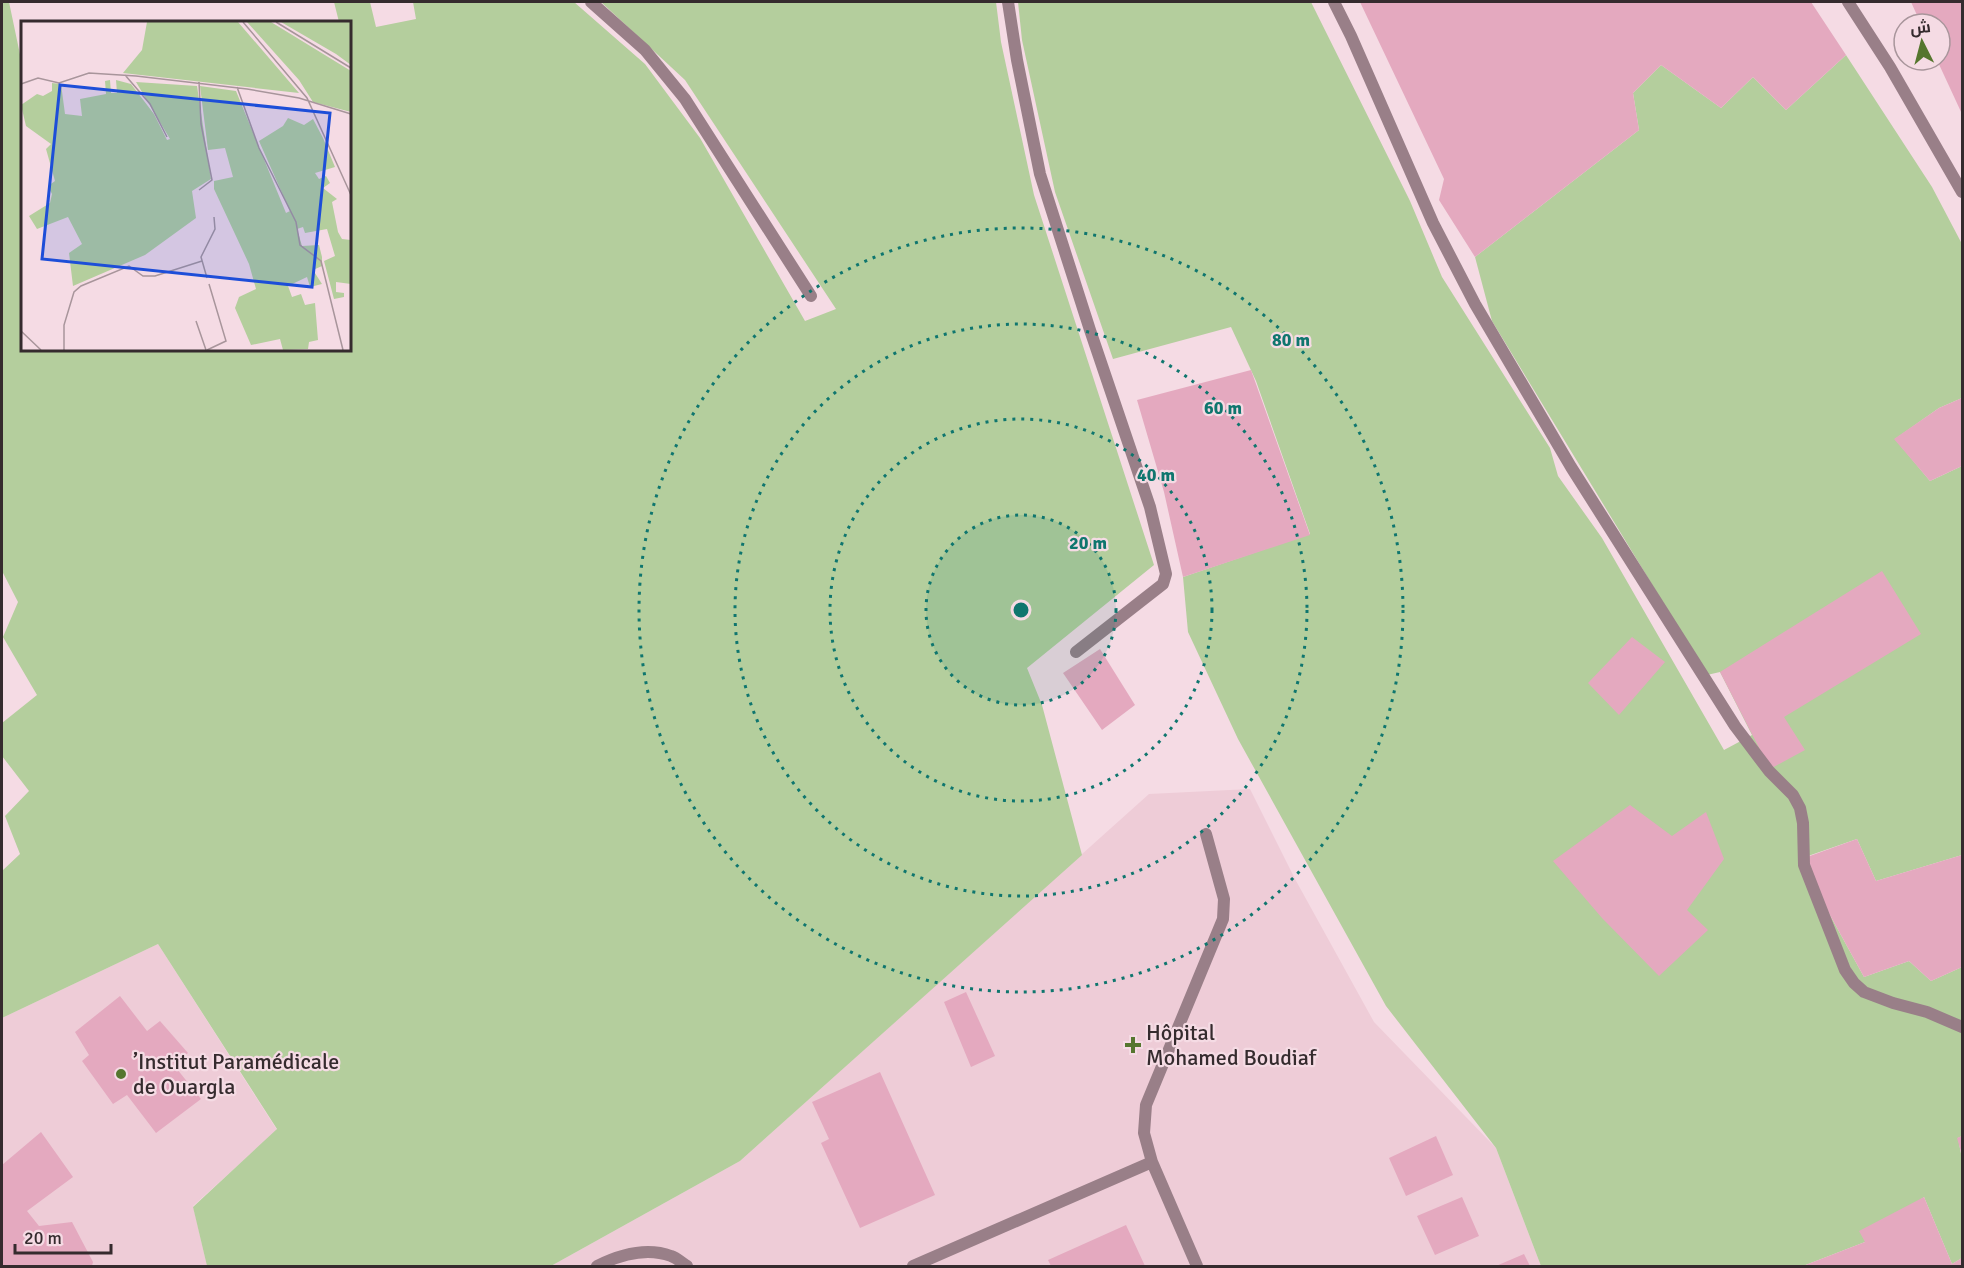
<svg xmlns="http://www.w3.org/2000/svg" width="1964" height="1268" font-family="Signika,Cairo,sans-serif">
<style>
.built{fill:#eeccd7}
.green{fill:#b4ce9d}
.building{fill:#e4a9bf}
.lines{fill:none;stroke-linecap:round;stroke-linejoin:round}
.lane{stroke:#997f88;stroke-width:12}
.street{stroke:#997f88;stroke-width:12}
.ring{fill:none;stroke:#0f766e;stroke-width:3;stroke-dasharray:3 6}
.poi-dot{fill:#55762e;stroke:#f5dbe4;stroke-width:2}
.labels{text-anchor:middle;stroke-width:4.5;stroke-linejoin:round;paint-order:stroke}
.poi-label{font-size:22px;fill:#352b2e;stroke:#f5dbe4;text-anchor:start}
.inset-road{fill:none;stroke:#a8959b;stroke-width:1.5}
.view{fill:#1d4ed8;fill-opacity:0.15;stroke:#1d4ed8;stroke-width:3}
.inset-edge{fill:none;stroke:#352b2e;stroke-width:3}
.centre{fill:#0f766e;stroke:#f5dbe4;stroke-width:3}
.ring-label{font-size:18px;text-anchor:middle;font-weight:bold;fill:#0f766e;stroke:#f5dbe4;stroke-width:4.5;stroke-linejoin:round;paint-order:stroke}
</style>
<rect width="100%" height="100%" fill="#f5dbe4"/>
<path class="built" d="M1250 789 1295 879 1374 1022 1496 1148 1541 1266H551L740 1161 1149 794Z
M158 944 277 1130 193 1206 207 1266H2V1018Z"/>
<path class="green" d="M2 2H9L22 64V350H350V22H339L334 2H370L376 27 416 19 413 2H574L645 64 700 138 805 321 836 309 685 80 601 2H996L1001 42 1034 195 1154 565 1027 668 1042 705 1082 855 740 1161 551 1266H207L193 1207 277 1129 158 944 2 1018V871L20 854 5 816 29 791 2 756V723L37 695 3 637 18 602 2 571Z
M1018 2H1311L1410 201 1442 277 1550 448 1558 476 1602 538 1724 750 1752 735 1720 672 1707 675 1492 321 1475 257 1639 130 1633 93 1661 65 1721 108 1753 77 1786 110 1846 55 1932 187 1962 244V398L1939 408 1895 439 1930 481 1962 466V855L1876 881 1857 839 1808 856 1825 906 1864 977 1909 961 1931 981 1962 967V1136L1958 1138 1962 1159V1258L1952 1264 1924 1197 1865 1242 1803 1266H1541L1496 1148 1386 1006 1238 739 1188 632 1183 577 1310 534 1256 381 1231 327 1113 359 1055 192 1022 40Z"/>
<path class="building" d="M1360 2H1811L1846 55 1786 110 1753 77 1721 108 1661 65 1633 93 1639 130 1475 257 1439 200 1444 179Z
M1911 2H1962V114L1937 60H1940V24H1921Z
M1251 370 1310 535 1183 577 1164 492 1137 400Z
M1962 398V466L1930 481 1894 439 1939 408Z
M1882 571 1921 634 1784 717 1805 750 1770 769 1720 672Z
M1632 637 1665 662 1619 715 1588 683Z
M1100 649 1135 705 1102 730 1063 673Z
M1630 805 1672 836 1706 812 1724 859 1687 910 1708 930 1659 976 1602 918 1553 861Z
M1857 839 1876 881 1962 855V967L1931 981 1909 961 1864 977 1825 906 1807 857Z
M966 992 995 1056 971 1067 944 1002Z
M120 996 147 1031 160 1021 188 1053 173 1064 201 1099 156 1133 127 1095 113 1104 82 1061 89 1055 75 1032Z
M880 1072 935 1195 860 1228 821 1143 829 1139 812 1102Z
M41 1132 73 1177 27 1211 39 1226 72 1222 93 1262 92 1266H2V1165Z
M1436 1136 1453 1175 1406 1196 1389 1158Z
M1962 1136V1155L1957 1138Z
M1462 1197 1479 1236 1435 1255 1417 1216Z
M1924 1197 1952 1264 1962 1258V1266H1803L1865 1242 1859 1231Z
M1126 1225 1145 1266H1051L1048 1260Z
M1524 1254 1530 1266H1496Z"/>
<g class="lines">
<path class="lane" d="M591 2 645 50 685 99 811 296
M1008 2 1017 60 1040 174 1090 330 1150 507 1166 574 1163 584 1076 652
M597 1266C619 1255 647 1247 671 1256 677 1258 682 1263 687 1266
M913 1266 1152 1162
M1197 1266 1152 1162 1144 1133 1146 1105 1223 919 1224 899 1206 834"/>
<path class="street" d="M1334 2 1351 36 1433 223 1475 304 1571 467 1735 726 1769 771 1793 795 1800 808 1803 823 1804 865 1845 970 1854 983 1864 992 1893 1003 1927 1012 1962 1027
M1848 2 1890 67 1962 192"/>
</g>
<circle cx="1021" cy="610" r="95" fill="#0f766e" fill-opacity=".12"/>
<g class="ring">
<circle cx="1021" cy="610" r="95"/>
<circle cx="1021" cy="610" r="191"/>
<circle cx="1021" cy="610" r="286"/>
<circle cx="1021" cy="610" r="382"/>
</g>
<g class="poi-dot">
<path d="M1130 1036h6v6h6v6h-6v6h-6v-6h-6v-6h6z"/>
<circle cx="121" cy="1074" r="6"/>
</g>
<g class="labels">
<g class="poi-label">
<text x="1146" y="1040">Hôpital<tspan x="1146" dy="25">Mohamed Boudiaf</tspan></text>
<text x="133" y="1069">’Institut Paramédicale<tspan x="133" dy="25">de Ouargla</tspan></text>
</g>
</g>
<g transform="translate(21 21)">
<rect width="330" height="330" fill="#f5dbe4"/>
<path d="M126 1H217L278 72 102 52 121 29ZM226 1H250L330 50V91L292 81 278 59ZM260 1H330V44L315 33ZM89 59 90 72H96L95 59 110 63 133 93 146 119 149 118 115 61 176 65 190 158 171 170 175 197 124 234 52 265 48 232 61 223 47 196 16 208 8 195 29 182 31 173 27 165 34 160 25 128 30 123 5 105 0 84 16 73 22 75 31 70V62L40 63 44 93 61 95 59 78 85 73 84 60ZM179 65 215 70 265 192 269 190 238 120 262 105 267 97 283 104 292 98 302 117 314 146 294 152 298 158 305 155 309 162 302 167 316 178 311 181 317 211 321 218 330 219V263L315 261V271L323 272V276L313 278 303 240 314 235 306 208 284 212 282 206 276 208 281 225 298 224 301 236V245L292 249 301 263 289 266 286 256 267 265 271 276 280 273 284 284 294 282 297 319 288 321 287 328 262 329 259 318 230 324 214 287 218 276 235 268 228 243 193 168V160L212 156 204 127 187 129Z" fill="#b4ce9d"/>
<path class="inset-road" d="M222 1 286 77 330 174M255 1 330 47M104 54 129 83 146 116M178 61 180 103 191 159 178 169M0 63 17 57 38 62 68 52 115 55 226 68 278 77 330 93M216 66 238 127 275 201 279 224 300 240 322 329M186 257 180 236 194 208 193 196M175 300 185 329M0 310 20 329M43 329V304L53 271 60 265 108 245 122 255H134L181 240M186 329 205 320 188 263"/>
<path class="view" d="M39 64 309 92 291 266 21 238Z"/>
<rect width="330" height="330" class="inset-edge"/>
</g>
<circle cx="1021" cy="610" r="9" class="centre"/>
<g class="ring-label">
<text x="1291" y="346">80 m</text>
<text x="1223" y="414">60 m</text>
<text x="1156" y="481">40 m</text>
<text x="1088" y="549">20 m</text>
</g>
<rect width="1964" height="1268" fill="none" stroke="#352b2e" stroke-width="6"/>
<g transform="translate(1922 42) rotate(354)"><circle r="28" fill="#f5dbe4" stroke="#a8959b" stroke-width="1.5"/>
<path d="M0-4.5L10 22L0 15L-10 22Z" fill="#55762e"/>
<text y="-9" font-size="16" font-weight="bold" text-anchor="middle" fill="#352b2e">ش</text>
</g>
<path d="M15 1244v9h96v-9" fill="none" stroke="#352b2e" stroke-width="3"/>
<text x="24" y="1244" font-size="18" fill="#352b2e" stroke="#f5dbe4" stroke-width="4.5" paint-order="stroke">20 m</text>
</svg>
